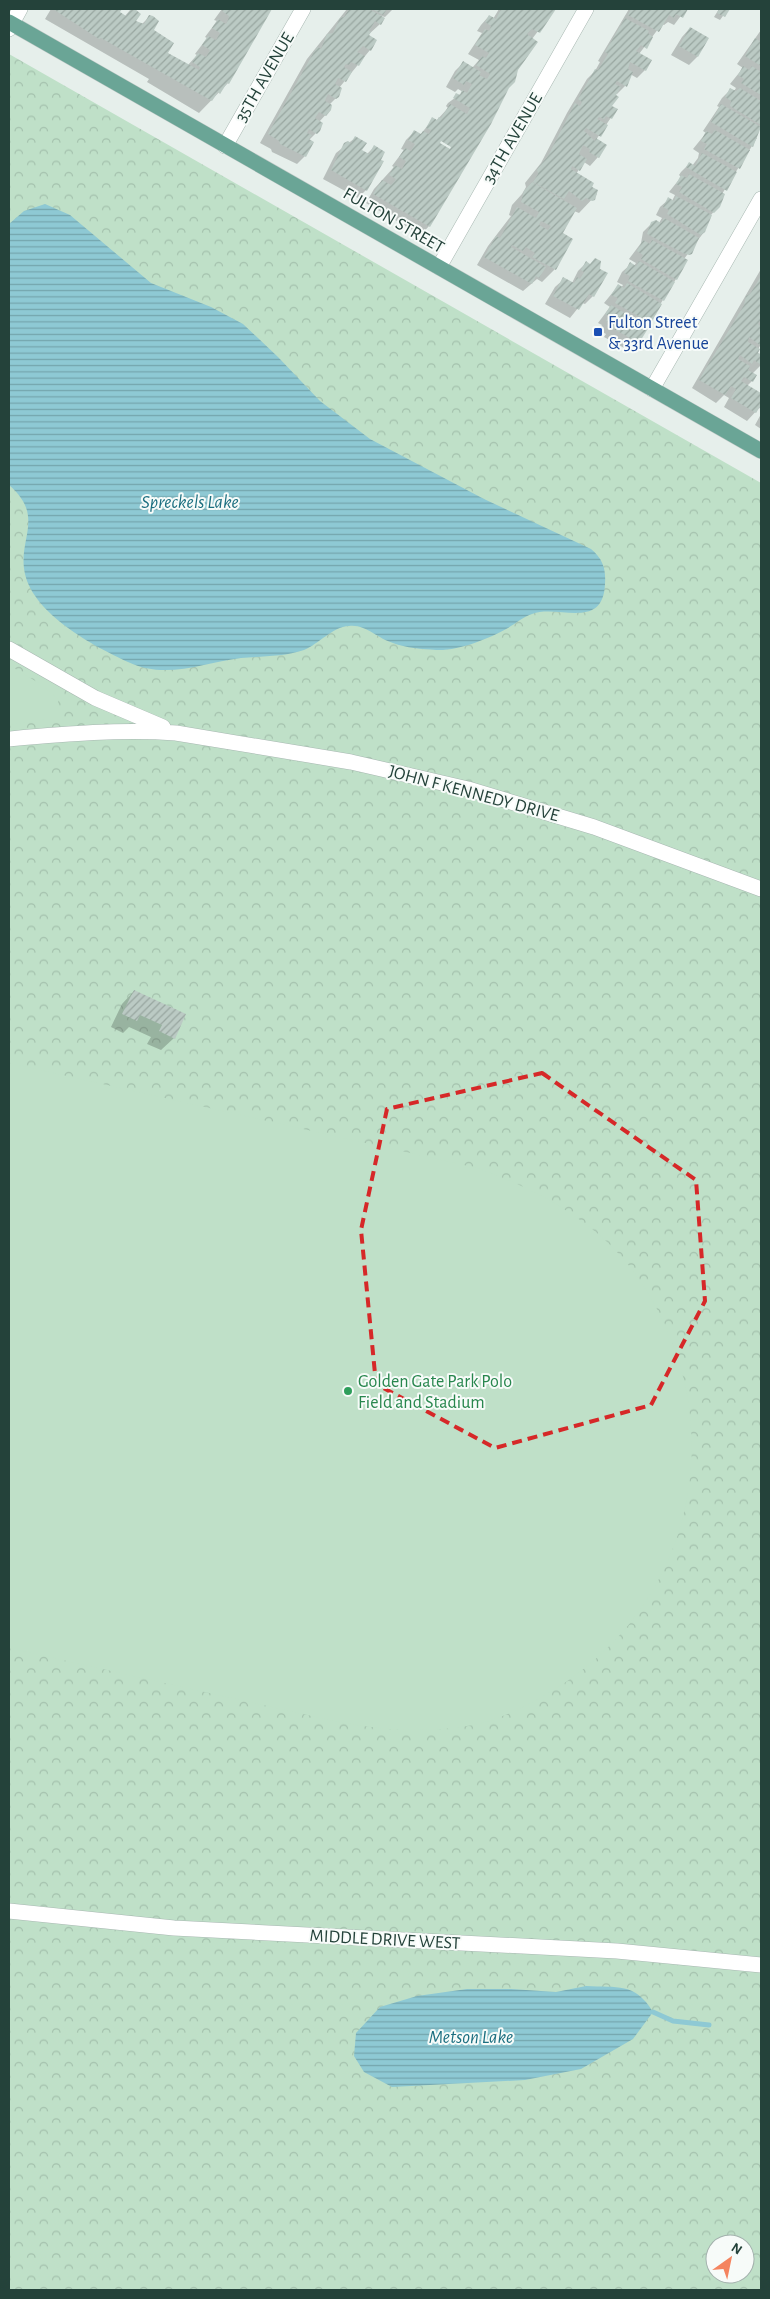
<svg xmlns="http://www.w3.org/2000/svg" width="770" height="2299" font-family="'Alegreya Sans',sans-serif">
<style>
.forest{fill:url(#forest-crowns);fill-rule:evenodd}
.garden{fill:#bfe0c8}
.water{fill:url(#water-rules)}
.shadow{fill:#0003;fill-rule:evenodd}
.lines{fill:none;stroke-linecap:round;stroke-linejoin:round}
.stream{stroke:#8ec9d4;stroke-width:5}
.building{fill:url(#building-hatch);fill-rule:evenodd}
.minor-casing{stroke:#a8b8b2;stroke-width:16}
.major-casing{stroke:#c2cac8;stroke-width:16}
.minor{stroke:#fff;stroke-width:15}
.major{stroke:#6aa596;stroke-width:15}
.marked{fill:none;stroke:#d62828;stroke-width:4;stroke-dasharray:10 6;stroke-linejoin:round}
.transit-dot{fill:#1a4fb4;stroke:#f7fbf9;stroke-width:2}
.leisure-dot{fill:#2e9e5b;stroke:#f7fbf9;stroke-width:2}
.labels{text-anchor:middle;stroke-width:4;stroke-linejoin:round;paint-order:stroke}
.street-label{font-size:18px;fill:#24423a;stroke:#f7fbf9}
.transit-label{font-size:18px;fill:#164399;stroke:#f7fbf9;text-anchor:start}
.leisure-label{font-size:18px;fill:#27864d;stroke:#f7fbf9;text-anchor:start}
.water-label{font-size:19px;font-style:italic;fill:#1c6f80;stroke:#f7fbf9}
</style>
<defs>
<pattern id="forest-crowns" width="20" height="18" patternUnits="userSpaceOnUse" patternTransform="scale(1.25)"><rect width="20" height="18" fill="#bfe0c8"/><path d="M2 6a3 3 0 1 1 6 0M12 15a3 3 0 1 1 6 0" fill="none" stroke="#a4c1ad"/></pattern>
<pattern id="water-rules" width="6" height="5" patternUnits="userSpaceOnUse" patternTransform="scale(1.25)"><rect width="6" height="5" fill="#8ec9d4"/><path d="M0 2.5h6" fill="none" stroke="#74a5ad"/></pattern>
<pattern id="building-hatch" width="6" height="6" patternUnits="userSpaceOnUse" patternTransform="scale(1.25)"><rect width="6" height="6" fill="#bbcac4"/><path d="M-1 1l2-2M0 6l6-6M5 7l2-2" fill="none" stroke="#98a6a0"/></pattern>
</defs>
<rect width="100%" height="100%" fill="#e6efeb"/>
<path class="forest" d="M9 54 761 483V2290H9ZM715 2244H745V2274H715Z"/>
<path class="garden" d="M9 665 42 685 58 699V708L47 719 9 725Z
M9 1063 477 1168C541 1191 602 1224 641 1282 731 1417 699 1594 563 1684 535 1702 505 1718 473 1725 426 1734 380 1730 334 1721L9 1648Z"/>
<path class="water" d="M45 204 70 215 151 283 211 307 243 324 278 357 320 401 370 439 484 499 591 549C603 559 606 569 605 584 603 631 558 604 532 614 523 617 516 623 508 628 488 639 459 651 436 650 422 649 406 648 393 643 378 639 366 624 349 626 332 627 319 644 304 650 284 657 261 656 241 658 202 663 166 680 128 662 93 646 34 614 25 574 17 539 46 517 9 485V224L24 211Z
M586 1986C617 1988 635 1982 653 2012L633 2039 581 2069 525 2080 392 2087 364 2072 354 2056 356 2033 380 2007 417 1996 467 1989H511L556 1992Z"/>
<path class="shadow" d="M51 9H120L118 12 125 16 131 9 135 22 141 25 150 16 152 30 167 53 188 65 197 55 195 54 207 38 205 37 217 21 214 20 222 9H270L228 83 199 113 147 82 149 79 45 19Z
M347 9H393L385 17 378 15 380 24 367 36 370 50 339 88 338 96 329 105 330 110 319 122V130L309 140 305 156 297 164 272 152 271 149 260 143 307 59Z
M499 9H555L532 39 508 87 429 226 421 235 366 203 374 189 394 167 392 166 404 150 401 149 406 140 414 132 420 135 433 119 436 121 448 108 446 106 448 103 463 92 458 89 455 92 446 87 455 71 463 63 472 68 479 60 468 54 482 33 477 31 481 25 489 16 493 19ZM441 139 453 146 451 150 438 143Z
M629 9H686L674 25 668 22 664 25 662 24 639 54 645 70 637 78 630 74 625 86 617 94 615 93 610 106 616 110 596 140 598 157 590 166 584 162 576 174 597 191V194L579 213 574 211 561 234 555 269 542 282 537 279 523 291 477 265 488 246 511 216 509 215 512 205 522 194 526 187 525 183 541 163 567 113 587 79 595 71 600 62 598 61Z
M719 9H728L720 20 714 17Z
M690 28 707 38 697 57 689 65 671 55 682 37Z
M761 30V126L755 137 757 138 722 194 719 206 710 216 704 232 684 259 676 279 646 327 647 329 630 351 604 337 606 334 599 330 602 325 598 323 610 307 604 303 618 286 621 288 623 285 617 282 622 272 631 264 634 266 636 263 629 259 641 243 643 232 652 223H659L662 218 656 215 660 207 669 199 672 201 675 195 669 192 681 177 679 175 681 172 689 164 692 166 698 158 699 153 693 149 706 133 703 131 719 107 717 106 722 98 731 89 734 91 736 88 730 84 743 68 737 64Z
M355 138 361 151 367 154 374 147 366 190 358 198 323 179 336 153Z
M586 263 593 296 585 304 582 303 570 318 545 304 555 287 564 279 572 283 578 271Z
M761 269V344L756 353 761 356V365L752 374V381L747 386 761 394V409L759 408 747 421 724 407 729 398 724 395 716 403 692 388Z
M761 414V429L755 425Z
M134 991 174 1038 161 1050 147 1044 151 1037 129 1027 123 1033 111 1027 122 1004Z"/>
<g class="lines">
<path class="stream" d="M653 2012 673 2021 709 2025"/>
</g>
<path class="building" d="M53 9H122L120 12 126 16 131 9H135L141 14 136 21 144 24 149 15 153 16 159 21 154 30 174 43 168 53 199 70 200 67 192 62 198 53 206 57 210 50 202 45 208 36 216 40 220 33 212 28 218 19 226 24 228 20 229 16 222 11 223 9H272L229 84 227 83 220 94 218 92 212 101 101 38 99 39Z
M349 9H369L385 18 381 25 375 21 369 31 371 32 369 35 377 40 371 51 363 46 357 52 365 56 359 66 351 62 349 65 346 64 344 67 352 72 346 82 338 78 335 84 342 88 339 97 336 99 328 94 326 98 325 101 332 105 331 110 326 116 319 112 315 118 323 123 320 131 317 134 309 129 307 133 312 135 309 139 314 142 306 157 280 144 279 141 268 134 315 50 318 47 321 49 327 34 333 33 340 18 344 17Z
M372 9H387L383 15Z
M501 9H556L540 33 532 29 527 34 538 42 518 70 515 82 509 88 491 124 430 227 373 194 382 180 391 185 394 182 396 179 389 175 395 165 402 169 406 161 399 157 405 148 411 151 415 144 408 140 414 130 421 134 423 131 429 134 431 130 426 128 432 117 437 120 439 117 441 118 450 104 467 114 470 108 453 98 456 93 460 95 462 90 467 93 472 84 466 81 464 85 453 78 463 61 481 72 479 75 487 79 490 74 476 65 482 56 486 58 489 53 475 45 485 29 489 31 491 26 485 22 489 15 496 19ZM441 141 451 147 450 149 440 143Z
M631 9H688L683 18 676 14 674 18 669 15 659 32 628 15Z
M719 9H730L725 17 717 13Z
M625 18 649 31 648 33 653 37 647 49 641 45 636 51 652 60 646 71 630 62 628 69 633 72 627 87 617 81 615 84 621 87 616 95 619 97 612 106 618 109 612 119 606 116 604 119 599 117 597 119 608 125 601 137 586 128 584 131 595 141 596 138 607 145 599 158 589 152 590 149 583 145 579 154 587 159 580 171 572 166 571 169 594 183 592 187 598 190 595 200 592 201 586 198 582 201 569 191 564 199 533 182 538 174 537 169 548 156 575 103 580 106 582 102 578 99 595 69 598 70 608 54 605 52Z
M690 27 709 38 698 57 679 46Z
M755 38 761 42V66L745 56Z
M743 66 749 70 752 66 761 72V95L741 83 744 79 738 75Z
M730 88 736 91 740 88 761 101V125L730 106 731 101 725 97Z
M721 104 761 127 753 147 711 122Z
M715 130 750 150 740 169 704 149 707 144 701 141 706 131 712 134Z
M355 136 367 143 362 150 369 154 374 145 385 152 381 160 384 161 367 191 331 170 344 143 348 141 351 143Z
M702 153 737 172 727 191 686 167 689 162 695 166Z
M689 174 725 194 720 207 714 213 679 192 682 187 676 184 681 175 687 178Z
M532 182 577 208 563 233 573 239 556 270 532 257 535 253 526 247 523 251 512 245 511 247 546 267 539 278 536 276 532 284 484 257 496 236 500 238 517 207 536 218 539 212 521 202 524 191ZM541 221 551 226 548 230 539 225Z
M676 196 712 215 705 232 701 235 667 214 669 210 663 207 668 197 674 201Z
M664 218 699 238 692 254 689 255 683 253 647 234 651 222 656 220 661 223Z
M643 240 650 244 652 240 688 260 677 280 641 259 643 255 637 251Z
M595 258 601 261 600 269 608 273 594 297 589 294 579 310 553 296 563 277 574 283 577 277 580 279 584 272 581 270 586 261 590 264Z
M639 261 675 282 664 301 628 281 630 276 624 273 630 262 636 266Z
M761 276V320L758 324 761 327V346L749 337 748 342 760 349 758 353 761 354V365L754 360 752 364 740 355 738 359 750 366 748 370 757 375 753 382 744 377 741 381 761 393V405L756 413 731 398 736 389 731 386 725 395 699 380 744 305 746 296 750 294Z
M627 283 662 304 651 323 615 303 618 298 611 295 618 284 624 288Z
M611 305 649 327 639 343 612 328 613 325 606 321 609 316 605 314Z
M134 990 186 1014 175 1039 159 1031 162 1025 140 1015 137 1021 122 1014Z"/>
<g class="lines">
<g class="minor-casing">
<path id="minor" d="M9 29 20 9
M225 146 303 9
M439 267 586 9
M652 389 761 199
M9 649 95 698 163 727
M9 739C65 734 120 729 176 733L351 762 468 789 594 827 761 889
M9 1911 174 1928 617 1951 761 1965"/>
</g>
<g class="major-casing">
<path id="major" d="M9 22 761 451"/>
</g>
<use href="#minor" class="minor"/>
<use href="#major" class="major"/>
</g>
<path class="marked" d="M542 1073 696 1180 705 1301 651 1405 495 1448 376 1384 361 1230 387 1109Z"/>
<rect class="transit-dot" x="593" y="327" width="10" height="10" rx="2.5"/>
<circle class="leisure-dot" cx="348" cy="1391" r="5"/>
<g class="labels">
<g class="street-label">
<text transform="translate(264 77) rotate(-60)" y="6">35TH AVENUE</text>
<text transform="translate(512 138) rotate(-60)" y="6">34TH AVENUE</text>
<text transform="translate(394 220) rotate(30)" y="6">FULTON STREET</text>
<text transform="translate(474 793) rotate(15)" y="6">JOHN F KENNEDY DRIVE</text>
<text transform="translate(385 1939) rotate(3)" y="6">MIDDLE DRIVE WEST</text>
</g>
<g class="transit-label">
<text x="608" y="328">Fulton Street<tspan x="608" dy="21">&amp; 33rd Avenue</tspan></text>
</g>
<g class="leisure-label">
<text x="358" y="1387">Golden Gate Park Polo<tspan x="358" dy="21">Field and Stadium</tspan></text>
</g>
<g class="water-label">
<text x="190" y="508">Spreckels Lake</text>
<text x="471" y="2043">Metson Lake</text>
</g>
</g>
<rect width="770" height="2299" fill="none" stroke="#24423a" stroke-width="20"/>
<g transform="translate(730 2259) rotate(33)"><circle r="24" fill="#f7fbf9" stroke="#a3b1ad"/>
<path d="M0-4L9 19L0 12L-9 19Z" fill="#f4845f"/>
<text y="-8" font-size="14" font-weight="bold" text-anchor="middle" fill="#24423a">N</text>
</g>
</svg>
